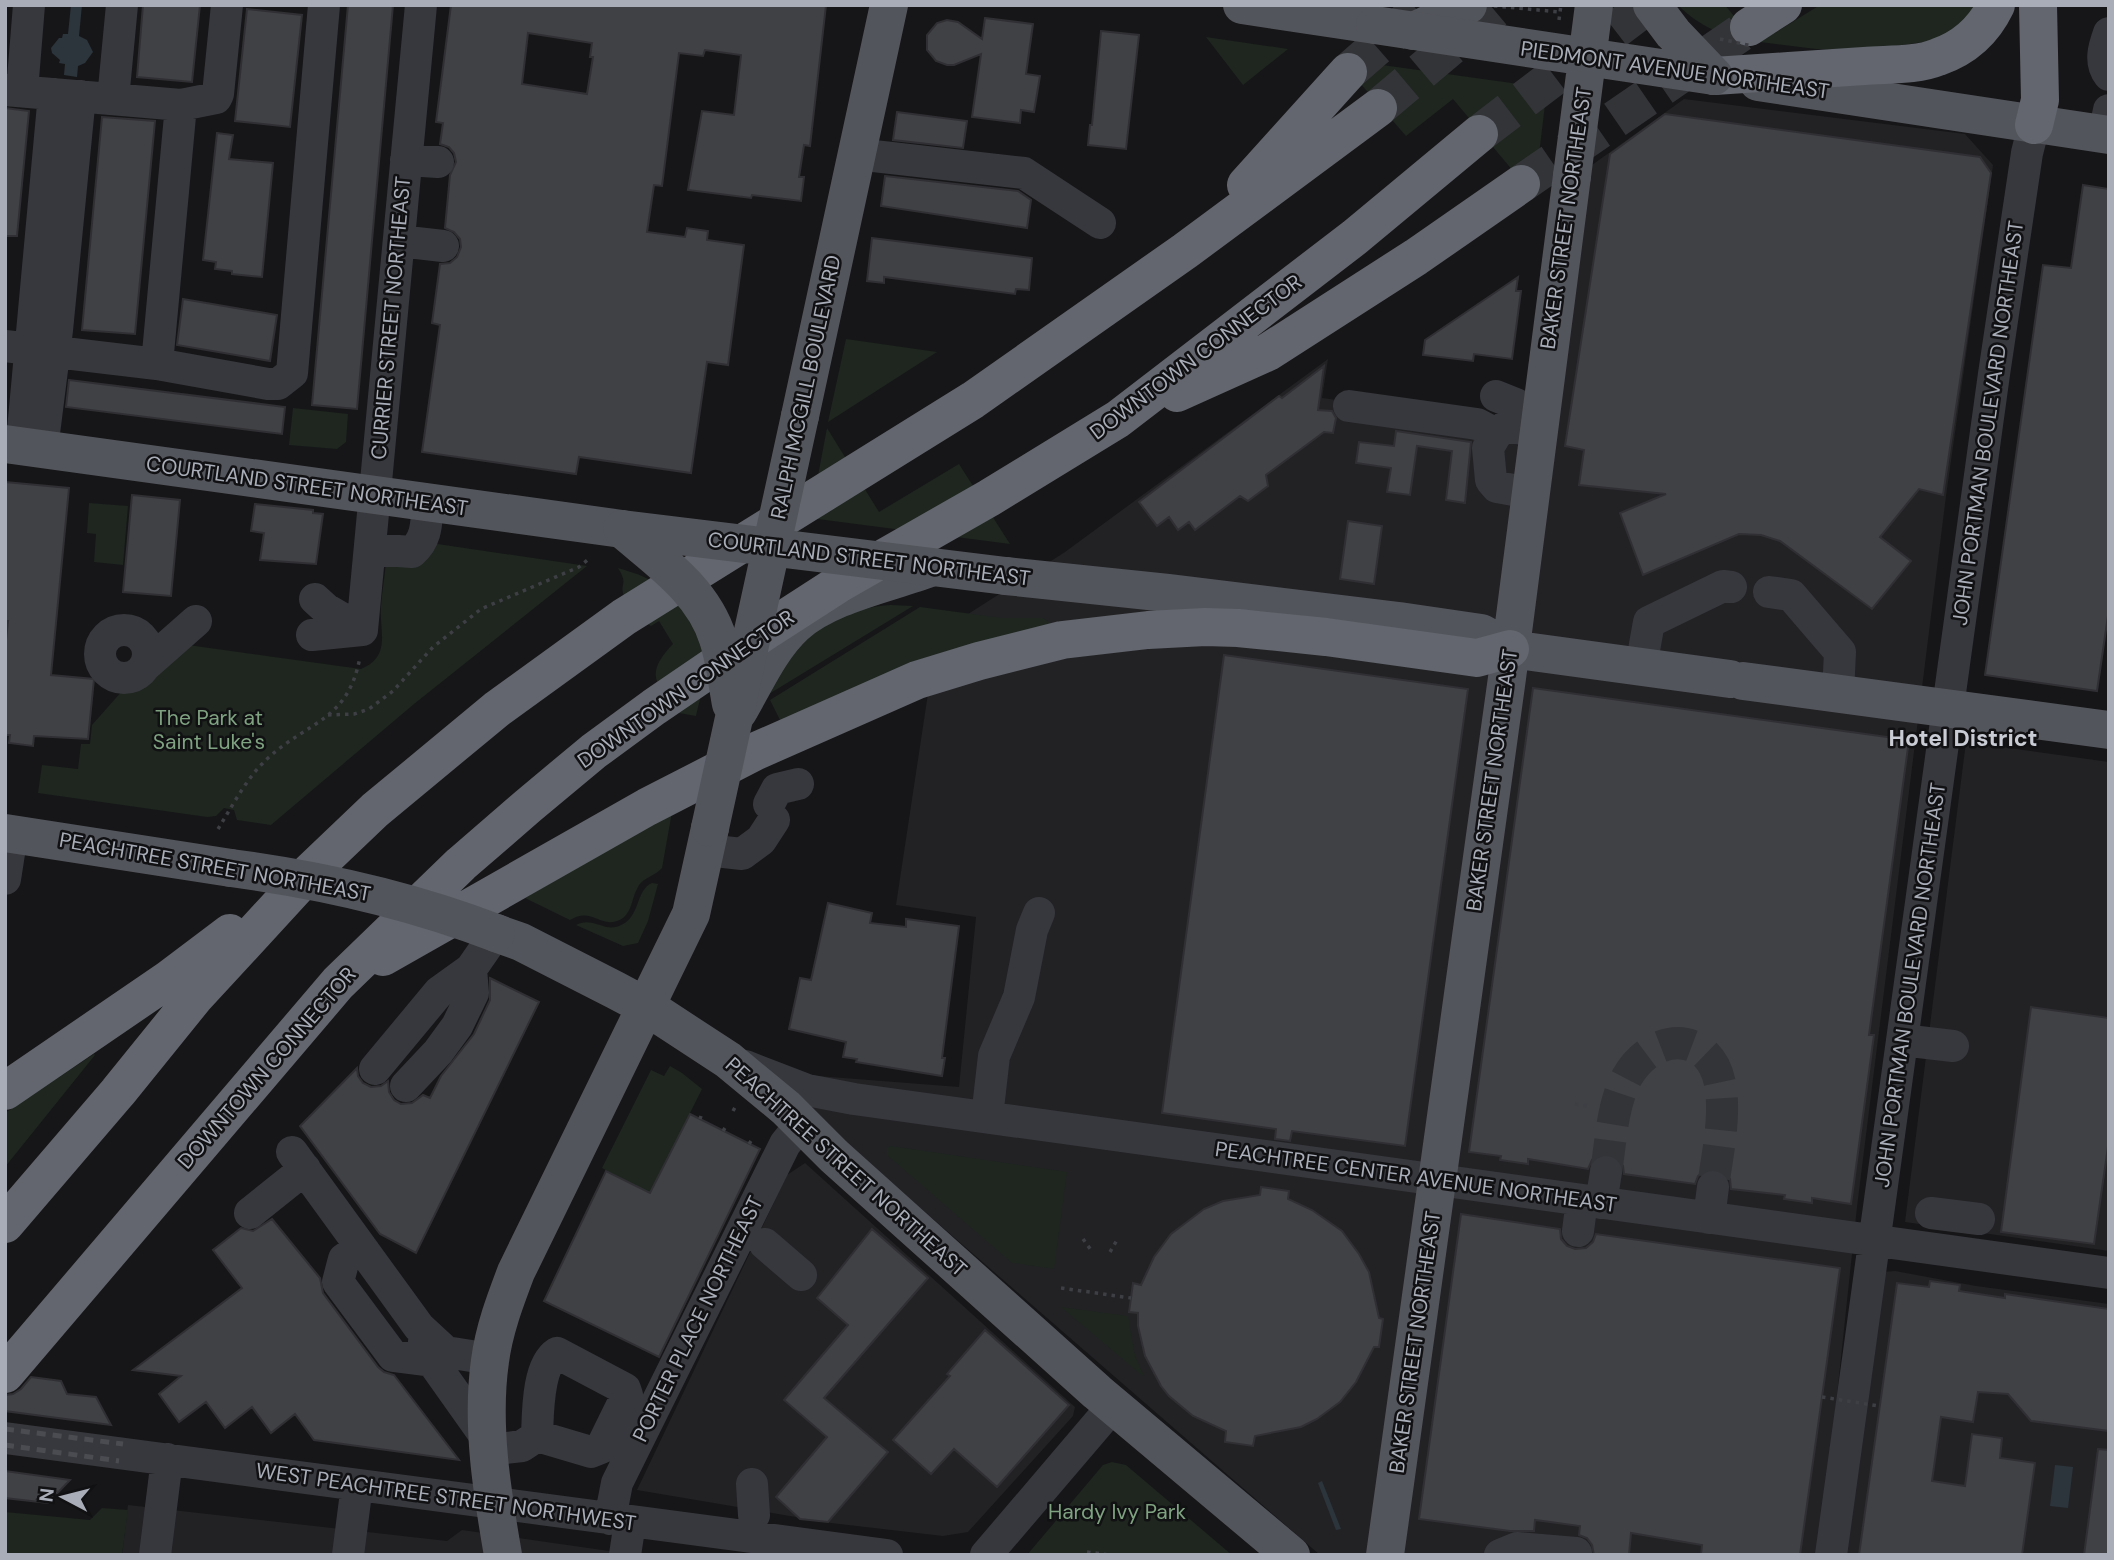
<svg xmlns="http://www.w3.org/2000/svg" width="2114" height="1560" font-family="'DM Sans',sans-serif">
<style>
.built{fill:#222225}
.green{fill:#1e261f}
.water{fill:#2c353c}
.building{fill:#404145;stroke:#303034;stroke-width:2;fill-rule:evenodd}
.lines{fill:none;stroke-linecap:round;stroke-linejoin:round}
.minor-tunnel{stroke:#333438;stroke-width:32;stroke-dasharray:32 16;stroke-linecap:butt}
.highway-tunnel{stroke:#333438;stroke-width:38;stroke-dasharray:38 19;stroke-linecap:butt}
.path{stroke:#3d3f44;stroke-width:3.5;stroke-dasharray:3.5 5;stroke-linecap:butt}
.minor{stroke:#37383d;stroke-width:32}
.major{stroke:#53555c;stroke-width:38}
.highway{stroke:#63666e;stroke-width:38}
.rail{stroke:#4a4c52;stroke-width:5;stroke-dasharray:9 7;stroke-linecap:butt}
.path-bridge{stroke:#3d3f44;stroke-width:3.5;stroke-dasharray:3.5 5;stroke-linecap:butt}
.major-bridge{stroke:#53555c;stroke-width:38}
.labels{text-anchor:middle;stroke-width:5;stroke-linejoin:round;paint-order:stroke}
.street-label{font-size:21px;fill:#a8adb8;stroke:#111113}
.park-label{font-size:21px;fill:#7fa381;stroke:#111113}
.neighbourhood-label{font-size:23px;font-weight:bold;fill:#c9ccd4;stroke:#111113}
</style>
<rect width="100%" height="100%" fill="#161618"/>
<path class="built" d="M1684 99 1965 134 1993 165 1946 496 1857 1207 1820 1555H1320L811 1113 818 1076 959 1087 976 917 896 905 937 634 1065 552 1328 359 1322 398 1555 429 1592 165Z
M1966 742 2109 762V1251L1905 1222Z
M805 1163 1075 1407 1073 1416 968 1532 943 1536 831 1523 637 1490 787 1175Z
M1895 1271 1976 1286 2109 1304V1555H1831L1870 1273Z
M128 1505 447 1541 462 1530 637 1555H122Z"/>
<path class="green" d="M1678 5H1725L1755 42C1724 36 1701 28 1678 5Z
M1820 5H1983L1955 38 1863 50 1816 49 1760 42Z
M1206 37 1288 49 1243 85Z
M1339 59 1547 88 1534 196 1453 99 1406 136Z
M846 339 937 352 828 422Z
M293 408 348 414 346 442 337 449 289 445Z
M827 428 879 512 959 464 1010 544 810 518Z
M89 503 128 506 123 565 94 562 96 534 87 533Z
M431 543 587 566 414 704 271 825 237 820 234 810 224 808 216 816 207 817 38 793 42 765 78 769 81 744H90L92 725 123 690 137 688 168 659 188 645 361 669C392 656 379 631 381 606 382 591 385 576 386 561Z
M618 568C627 571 636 573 644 577 674 590 701 631 704 663 706 681 700 698 696 716L679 713C657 685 643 675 673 644L659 621 651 626C641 621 628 607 624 596 619 583 629 585 618 568Z
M891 605 913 606 769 694C774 683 780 670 787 660 808 627 853 607 891 605Z
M920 607 1002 618H1043L1059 629 781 722 770 700Z
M672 812 662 868C654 877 642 877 637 889 631 900 632 916 617 921 599 927 591 907 570 920L525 898Z
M652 883 658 884 648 921 638 943 623 946 576 925C592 916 604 932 619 926 641 918 635 890 652 883Z
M94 1054 95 1055 5 1167V1113Z
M670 1066 682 1073 702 1089 650 1193 602 1168 651 1070 664 1076Z
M891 1146 1067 1172 1054 1269 1012 1263 887 1155V1148Z
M1061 1307 1128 1316 1135 1356 1145 1378Z
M1112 1462 1126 1465 1232 1555H1027L1103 1465Z
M102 1508 128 1510 122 1555H5V1512L90 1520Z"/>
<path class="water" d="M71 5H82L79 36 87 40 93 52 85 63 78 66 77 77 64 75 65 64 59 63 60 60 52 53 51 48 59 38H62L63 34H68Z
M2055 1465 2073 1467 2068 1508 2050 1506Z
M1322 1481 1341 1529 1336 1530 1318 1483Z"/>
<path class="building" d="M143 5H200L192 82 137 77Z
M348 5H393L357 409 312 405Z
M451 5H826L810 146 804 145 799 177H804L801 201 752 195 751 198 688 190 702 111 734 115 741 55 705 50 703 56 679 53 662 186 654 185 647 232 685 237 687 228 708 231 707 240 744 245 728 365 707 362 691 473 579 457 576 474 422 452 440 325 432 323 440 264 450 263 457 257 461 247 460 239 454 232 445 228 450 175 456 162 454 153 449 147 440 144 443 123 436 122ZM528 33 592 43 590 57H593L587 94 522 84Z
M247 9 302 15 290 127 235 121Z
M985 18 1033 24 1026 74 1040 76 1034 112 1021 110 1020 123 972 117 981 54 954 65H947L936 61 927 50V35L937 23 947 20 958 22 982 39Z
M1101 31 1139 35 1126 149 1088 145 1090 125H1092Z
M5 108 29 111 17 236H5Z
M897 112 967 121 963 148 893 140Z
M1665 114 1980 157 1991 173 1943 495 1919 489 1880 537 1911 561 1872 609 1780 541 1761 535 1739 534 1643 575 1620 513 1666 494 1579 485 1584 450 1565 446 1610 154Z
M102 117 155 121 135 334 82 330Z
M217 133 233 135 229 159 273 163 262 277 232 274V271L215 269 216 262 203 260Z
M885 176 1018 191 1031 200 1027 228 881 206Z
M2083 185 2109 189V609L2097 691 1985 675 2043 265 2071 268Z
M872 238 1032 258 1029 290 1016 289 1015 294 884 277V283L867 281Z
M1518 277 1516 291H1521L1512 359 1474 354 1473 361 1423 355 1425 340Z
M183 299 277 315 270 361 177 345Z
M1324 366 1318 410 1332 411 1336 418 1333 433 1324 432 1266 475 1268 486 1248 501 1240 496 1195 530 1189 522 1178 530 1169 517 1157 526 1139 502 1279 396 1282 398Z
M69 380 285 407 282 434 66 407Z
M1396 431 1471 442 1465 503 1446 500 1452 451 1417 446 1410 495 1387 492 1391 468 1356 463 1359 442 1394 446Z
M5 482 69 488 51 675 94 679 88 739 34 736 33 746 9 743 10 735H5V649L8 621H5Z
M132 495 180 500 171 596 123 592Z
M255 504 313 510V513L323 514 316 564 260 560 264 533 251 531Z
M1348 521 1382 526 1374 584 1340 579Z
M1224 655 1468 689 1405 1146 1292 1131 1290 1141 1275 1139 1276 1129 1162 1113Z
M1533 688 1909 740 1869 1035H1874L1851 1204 1812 1198V1203L1784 1199 1785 1195 1731 1189 1730 1179 1724 1172 1716 1169 1705 1170 1698 1176 1695 1184 1624 1174 1623 1166 1618 1158 1608 1154 1600 1155 1592 1160 1588 1169 1528 1159V1164L1500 1160 1501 1156 1469 1152Z
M828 903 872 913 870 923 906 927V919L959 926 942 1058H945L942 1076 856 1062 857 1059 843 1057 846 1042 789 1029 800 978 811 980Z
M490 978 539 1002 416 1253 380 1234 300 1126 357 1068 358 1076 363 1083 371 1087 381 1086 388 1081 389 1092 394 1100 401 1104 412 1103 423 1095 430 1098 441 1076 474 1034 490 1000Z
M2031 1007 2109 1018V1140L2094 1244 2001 1232Z
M690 1114 760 1149 659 1357 544 1301 606 1171 650 1193Z
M1261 1187 1289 1191 1288 1199 1312 1210 1342 1231 1359 1254 1369 1272 1379 1318 1383 1319 1379 1347H1374L1356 1382 1340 1402 1317 1419 1301 1427 1255 1436 1253 1446 1225 1442 1226 1431 1193 1416 1169 1396 1161 1386 1145 1356 1138 1326V1313L1129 1312 1133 1283 1141 1285 1154 1257 1171 1234 1204 1209 1223 1201 1260 1195Z
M1461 1214 1560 1229 1561 1239 1567 1246 1575 1249 1586 1248 1593 1242 1596 1234 1840 1268 1800 1555H1701L1702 1545 1631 1533 1629 1555H1594L1592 1545 1587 1538 1579 1535 1580 1526 1535 1520 1534 1531H1510L1419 1519Z
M272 1219 320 1278 323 1293 378 1367 384 1372 394 1375 459 1460 314 1440 295 1414 271 1433 252 1407 225 1428 206 1402 179 1422 159 1394 181 1376 133 1370 242 1288 213 1250 241 1228 253 1231Z
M872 1229 928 1278 824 1398 888 1452 828 1522 800 1519 776 1497 827 1437 784 1400 848 1325 817 1298Z
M1930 1281 1960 1285 1959 1291 2005 1298V1294L2109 1309V1431L2031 1421 2008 1394 1978 1392 1973 1422 1941 1417 1932 1481 1965 1486 1972 1434 2002 1438 2000 1458 2035 1463 2022 1555H1859L1897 1283 1929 1287Z
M985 1330 1069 1405 997 1487 954 1449 931 1474 893 1440 950 1376 947 1374Z
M31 1377 61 1381 67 1394 96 1397 111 1425 5 1411V1395L13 1394 21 1389Z
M2098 1449 2109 1450V1555H2084Z
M5 1471 70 1480 48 1503 5 1498Z"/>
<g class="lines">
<path class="minor-tunnel" d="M1606 1172C1611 1141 1612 1105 1627 1077 1655 1029 1714 1031 1721 1090 1725 1121 1717 1156 1713 1187"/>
<path class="highway-tunnel" d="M1348 72 1418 11
M1378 108 1500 5
M1479 134 1648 5
M1521 184 1749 27"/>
<path class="path" d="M1559 20 1561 5
M328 715 354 714 369 709 393 691 433 647 481 609 579 567 590 558
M218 829C233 805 247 777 268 758 310 720 348 721 360 657
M733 1111 737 1104
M700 1119 701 1116
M723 1131 725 1128
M749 1144 751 1141
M1083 1239 1091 1250
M1110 1252 1117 1240
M1061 1288 1131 1298
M1087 1552 1110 1555"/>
<path class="minor" d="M2109 33C2104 47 2099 62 2109 75
M5 90 181 105 216 98 218 94 227 5
M22 91 29 5
M113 99 122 5
M2104 134 2109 110
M856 154 1024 173 1100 223
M406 160 438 162
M399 241 443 246
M5 346 157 364 268 384H278L292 373 324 5
M157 364 181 105
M1496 396 1516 404
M1349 406 1477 424 1496 434
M23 430 54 94
M42 449 57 330 80 96
M1530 493 1497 487 1491 480 1488 448 1496 434 1505 427 1538 430
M370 549 412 552C428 538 426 522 428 502
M1769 592 1791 595 1840 652 1838 693
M315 599 326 609 362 630
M362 630 421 5
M100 654a24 24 0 1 1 48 0a24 24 0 1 1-48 0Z
M312 635 362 630
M146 665 196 621
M1641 667 1649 622 1723 586 1731 587
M769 804 777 789 798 784
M706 850 742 854 761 840 774 820
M5 879 12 834
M1902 1040 1953 1046
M745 1066 807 1090 854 1099 2109 1273
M375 1069 439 992 471 969 496 933
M406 1086 438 1052 457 1026 473 993 471 969
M987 1117 994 1056 1019 997 1032 930 1039 913
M292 1152 419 1327 446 1352 490 1359
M1601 1203 1606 1172
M250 1213 305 1169
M1931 1213 1979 1219
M1709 1218 1713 1187
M1578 1231 1582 1200
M765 1244 801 1275
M361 1247 344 1259 338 1282 393 1356 432 1361
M424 1342 432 1361 488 1440
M5 1438 887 1555
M490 1450 522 1446 537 1436 591 1452 601 1448 627 1395 625 1389 557 1353C537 1366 538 1414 537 1436
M752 1484 754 1515
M610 1519 617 1483 785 1144 801 1124
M155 1555 167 1459
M348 1555 357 1485
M625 1555 630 1522
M986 1555 1113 1406
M1500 1555 1517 1548 1576 1553
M1831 1555 1994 374 2027 153 2034 125"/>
<path class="major" d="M1242 5 1375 25
M1414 31 1468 5
M1758 82 2109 135
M800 416 889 5
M5 444 622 529
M1006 576 1168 593 1399 621 1481 633 1510 649 1730 679
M1743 681 2109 730
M738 712C755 683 770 648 795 625 828 595 887 584 930 568
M5 833 231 868
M496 933 521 942 615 990 647 1007 728 1060 786 1108 834 1156 1097 1392 1291 1555
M503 1555C492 1492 481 1424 490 1361 494 1330 505 1301 516 1272L691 914 710 828
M1385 1555 1507 678 1572 176"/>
<path class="highway" d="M1749 27 1783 5
M1714 76C1764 73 1814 69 1864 66 1887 64 1916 66 1938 57 1964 48 1984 30 1996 5
M2034 125 2040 100 2038 5
M1246 185 1348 72
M1177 393 1268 352 1416 257 1521 184
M383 957 647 807 754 752 917 680 979 661 1062 640 1148 630 1205 627 1238 628 1326 637 1477 658 1510 649
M5 1091 169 979 230 933
M5 1224 118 1092 194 998 310 872 375 810 497 709 624 617 973 400 1185 251 1378 108
M5 1374 338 983 461 864 528 806 594 751 654 707 764 632 840 583 989 498 1118 419 1355 237 1479 134"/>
<path class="rail" d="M5 1429 123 1444
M5 1445 119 1461"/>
<path class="path-bridge" d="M1494 6 1560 12
M1720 39 1752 46
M1575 1104 1589 1106
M1822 1397 1879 1406"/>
<path class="major-bridge" d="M1652 5 1673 33 1714 76
M1375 25 1714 76
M1572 176 1594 5
M622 529 1006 576
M622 529C659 561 703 590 718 639 725 660 727 683 731 704
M710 828 800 416
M231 868C322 880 410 900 496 933"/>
</g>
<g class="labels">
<g class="street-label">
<text transform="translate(1675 70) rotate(8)" y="7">PIEDMONT AVENUE NORTHEAST</text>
<text transform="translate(1566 218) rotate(-82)" y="7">BAKER STREET NORTHEAST</text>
<text transform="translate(391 318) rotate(-85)" y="7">CURRIER STREET NORTHEAST</text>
<text transform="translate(1196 357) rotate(-37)" y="7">DOWNTOWN CONNECTOR</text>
<text transform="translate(806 387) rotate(-78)" y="7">RALPH MCGILL BOULEVARD</text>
<text transform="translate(1988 423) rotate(-82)" y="7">JOHN PORTMAN BOULEVARD NORTHEAST</text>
<text transform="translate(307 486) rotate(8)" y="7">COURTLAND STREET NORTHEAST</text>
<text transform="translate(869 559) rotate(7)" y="7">COURTLAND STREET NORTHEAST</text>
<text transform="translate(686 689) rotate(-35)" y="7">DOWNTOWN CONNECTOR</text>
<text transform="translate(1492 780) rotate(-82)" y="7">BAKER STREET NORTHEAST</text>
<text transform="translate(215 867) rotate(10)" y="7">PEACHTREE STREET NORTHEAST</text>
<text transform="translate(1910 985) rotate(-82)" y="7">JOHN PORTMAN BOULEVARD NORTHEAST</text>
<text transform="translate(267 1068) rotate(-49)" y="7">DOWNTOWN CONNECTOR</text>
<text transform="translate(846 1167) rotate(42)" y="7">PEACHTREE STREET NORTHEAST</text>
<text transform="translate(1416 1177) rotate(8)" y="7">PEACHTREE CENTER AVENUE NORTHEAST</text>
<text transform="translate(698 1319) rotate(-64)" y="7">PORTER PLACE NORTHEAST</text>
<text transform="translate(1415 1342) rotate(-82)" y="7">BAKER STREET NORTHEAST</text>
<text transform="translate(446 1497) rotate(8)" y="7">WEST PEACHTREE STREET NORTHWEST</text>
</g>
<g class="park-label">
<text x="209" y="725">The Park at<tspan x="209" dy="24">Saint Luke's</tspan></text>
<text x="1117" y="1519">Hardy Ivy Park</text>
</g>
<g class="neighbourhood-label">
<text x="1963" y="746">Hotel District</text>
</g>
</g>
<rect width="2114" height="1560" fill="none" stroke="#a8adb8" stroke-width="14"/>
<g transform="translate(63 1497) rotate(277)" stroke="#111113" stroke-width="5" paint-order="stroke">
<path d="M0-5L12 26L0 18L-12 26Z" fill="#a8adb8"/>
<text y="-10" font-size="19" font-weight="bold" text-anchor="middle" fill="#a8adb8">N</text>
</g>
</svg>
